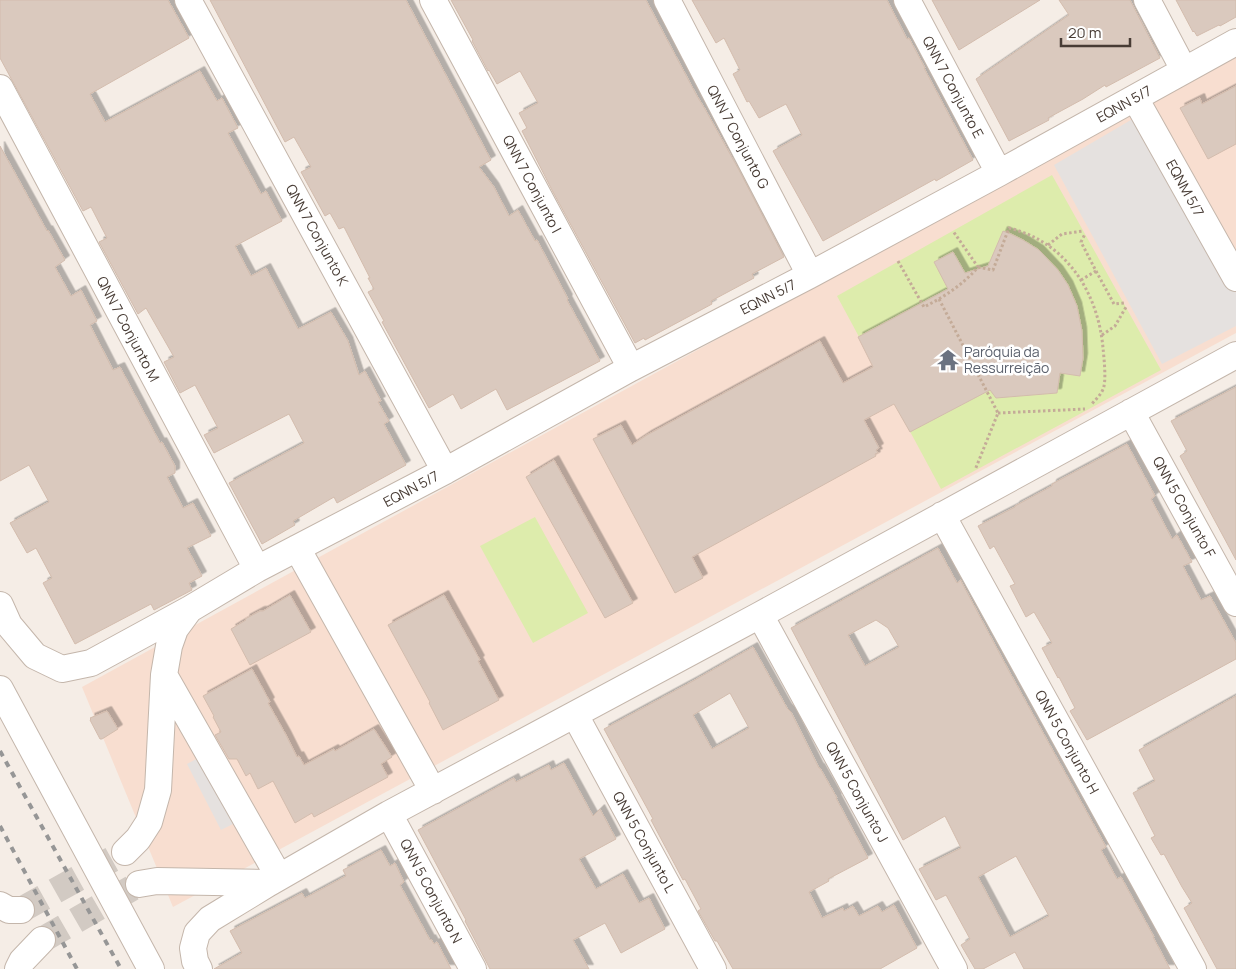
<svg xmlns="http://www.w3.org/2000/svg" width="1236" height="969" font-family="Manrope,sans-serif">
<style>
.commercial{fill:#f8ded0}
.green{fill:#ddecac}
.parking{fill:#e5e1df}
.building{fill:#dac9be;stroke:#d3bcad;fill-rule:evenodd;filter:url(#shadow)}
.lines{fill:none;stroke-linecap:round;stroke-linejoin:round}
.minor-tunnel{stroke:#d2cac3;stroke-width:26;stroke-dasharray:26 13;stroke-linecap:butt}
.minor-casing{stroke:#c4b6ab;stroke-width:28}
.path{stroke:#c4ab98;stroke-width:3;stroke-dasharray:2.5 2.5;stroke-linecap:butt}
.minor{stroke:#fff;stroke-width:26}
.rail{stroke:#969696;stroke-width:4;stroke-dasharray:6 6;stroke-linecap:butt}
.labels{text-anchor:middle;stroke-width:5;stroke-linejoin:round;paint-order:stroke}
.street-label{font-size:14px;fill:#483c35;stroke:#fff}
.worship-label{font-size:14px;fill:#5b616d;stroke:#fff;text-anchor:start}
</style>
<defs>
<filter id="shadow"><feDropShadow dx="4.5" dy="-4.5" stdDeviation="0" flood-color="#0004"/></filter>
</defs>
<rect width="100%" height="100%" fill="#f5ede6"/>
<path class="commercial" d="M1236 55V333L173 907 82 687Z"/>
<path class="green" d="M1052 175 1161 370 941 489 837 296Z
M535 517 588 613 533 643 480 546Z"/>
<path class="parking" d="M1136 117 1236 293V326L1162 364 1054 165Z
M200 757 235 823 221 830 187 764Z"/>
<path class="building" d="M0 0H168L189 38 90 94 105 122 200 71 217 101 222 98 238 128 228 133 261 194 266 191 282 221 235 246 251 276 266 268 298 329 331 312 348 341 359 375 365 371 381 401 378 402 389 421 384 424 406 465 337 503 334 497 293 521 295 525 262 544 229 483 304 443 289 414 214 453 204 435 218 428 195 385 180 393 164 362 174 357 146 308 138 314 99 242 107 238 91 207 83 211 0 58Z
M210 0H406L491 160 479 167 494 187 509 216 518 210 535 241 537 240 568 299 567 300 600 361 507 410 496 389 461 409 453 394 429 408 382 322 384 321 368 292 374 289 368 278H370L344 227 339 229 330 213 325 216 301 172 311 167 294 137 285 142Z
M451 0H646L697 96 705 109 739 170 784 257 752 274 754 278 711 301 712 304 645 340 644 338 635 343 553 192 522 131 527 128 519 113 538 103 520 71 497 84 489 70 488 71 472 41 473 40Z
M692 0H887L907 39 909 38 925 68H924L973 160 936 181 935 179 823 241 773 151 802 135 786 104 759 118 749 101 747 102 733 74 740 70 724 38 716 43Z
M932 0H1040L959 50Z
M1059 0H1130L1160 58 1106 87 1105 85 1083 99 1048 118 1049 120 1009 141 976 79 1069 15Z
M1176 0H1236V17L1220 26 1219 25 1197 36 1194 31 1193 32Z
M1236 86V144L1208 159 1180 108 1200 98 1202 104Z
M0 146 47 231 48 230 65 260 55 267 71 296 81 290 97 321 90 325 113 370 120 367 160 443 162 442 175 466V473L167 477 183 508 193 503 211 536 187 548 202 576 189 583 192 590 154 610 151 604 75 644 43 583 52 578 36 548 27 553 10 523 49 502 29 465 0 481Z
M1003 231 1011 234 1023 240 1039 250 1058 270 1068 285 1077 306 1082 331 1083 358 1080 376 1060 373 1057 393 996 398 990 390 910 432 894 404 864 420 879 448 876 450 878 453 875 454 876 456 692 557 703 578 675 593 593 439 621 425 632 445 647 435 820 341 843 383 873 367 858 337 948 289 934 262 953 252 965 273 988 266Z
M1236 387V560L1180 456 1187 451 1171 421Z
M1127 444 1155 496 1151 499 1172 539 1177 535 1192 562 1183 566 1201 600 1210 596 1236 643V659L1087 740 1070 711 1075 708 1059 677 1058 678 1042 648 1052 643 1034 612 1026 617 1010 586 1015 584 994 546 990 549 978 526 1015 507V506L1052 486V484Z
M554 460 633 603 605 618 526 477Z
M938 548 957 583 961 580 962 583 1009 671 1106 847 1101 850 1117 879 1121 877 1154 937H1153L1170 969H1024L1015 952 983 969H975L961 945 970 939 946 895 936 900 919 869 961 848 945 816 903 840 791 628ZM876 620 888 628 899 647 865 666 848 635ZM1016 856 1049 916 1010 937 978 877Z
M290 595 311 632 250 665 231 629 246 620 245 619 260 611H263Z
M444 595 480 660 478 661 499 700 443 730 429 703 430 702 388 625Z
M753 647 787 708 791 712 819 768H820L837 798H836L868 858 828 879 829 881 809 892 822 918 843 908 844 911 853 906 859 916 878 906 882 912 894 905 917 948 880 969H733L717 941H715L698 911 701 909 685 879 683 880 651 820 653 819 604 729 693 681ZM730 693 749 728 712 749 693 715Z
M252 669 270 702 268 703 286 735 297 757 299 756 304 765 334 749 335 751 374 729 392 757 381 764 388 777 314 817 312 813 295 823 273 781 258 789 250 773 246 776 237 759H229L215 735 221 732 213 717 214 716 203 696Z
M1236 696V969H1217L1184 908 1192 903 1182 887 1164 854 1161 855 1151 838 1155 836 1133 793 1155 781 1139 750Z
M107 711 118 729 102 739H100L90 720 91 719 90 718Z
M564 763 593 816 600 809 616 839 579 859 596 889 623 874 639 903 649 898 665 929 621 953 605 923 573 940 589 969H490L465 921 466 920 418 830 514 778 516 782 549 765 551 770Z
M381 850 390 866 395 863 404 882 400 885 430 940 431 939 434 944 437 942 451 969H214L242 953 230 931 302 893 305 898 346 876 343 870Z"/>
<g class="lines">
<path class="minor-tunnel" d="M21 910 125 852
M42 940 139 884"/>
<g class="minor-casing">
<path id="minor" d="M188 0 445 471
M433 0 631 368
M667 0 810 275
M907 0 999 173
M1147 0 1184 70
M0 88 257 569
M1135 98 1236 278
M1131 412 1236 603
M942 515 1193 969
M297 548 433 791
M0 605 9 625 35 656 62 669 91 663 190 609 257 569 445 471 631 368 810 275 999 173 1236 42
M760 615 954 969
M164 675 279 877
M0 689 151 969
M575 715 713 969
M389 814 473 969
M125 852 138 839 149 822 158 790 164 675 169 646 175 629 189 610
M139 884 157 881 269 883
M0 905 9 910H21
M18 969 22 961 42 940
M199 969 195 961 193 948 197 933 210 919 269 883 389 814 760 615 1236 355"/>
</g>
<path class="path" d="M1048 245 1062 234 1083 231
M898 261 924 307C944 297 964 284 978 267L953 231
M978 267 993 270 1009 228C1066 242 1098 292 1103 348 1104 358 1106 377 1104 386 1103 393 1095 400 1091 405
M1096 271 1114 304 1124 303
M1081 280 1096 271 1081 242 1085 234
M939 299 998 413 975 470
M1102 335 1115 326 1126 307
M998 413 1085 409"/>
<use href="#minor" class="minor"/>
<path class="rail" d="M0 751 121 969
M0 826 77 969"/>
</g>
<defs>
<g id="temple-bare" transform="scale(1.725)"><path d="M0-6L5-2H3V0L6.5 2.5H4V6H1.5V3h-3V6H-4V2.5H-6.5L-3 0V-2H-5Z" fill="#6b7280" stroke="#fff" stroke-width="2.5" paint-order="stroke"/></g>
</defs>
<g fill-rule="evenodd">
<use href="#temple-bare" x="948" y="360"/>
</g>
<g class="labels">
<g class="street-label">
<text transform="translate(953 87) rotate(62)" y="5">QNN 7 Conjunto E</text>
<text transform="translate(1124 104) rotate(-29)" y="5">EQNN 5/7</text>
<text transform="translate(738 137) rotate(62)" y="5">QNN 7 Conjunto G</text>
<text transform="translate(532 184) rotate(62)" y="5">QNN 7 Conjunto I</text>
<text transform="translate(1185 188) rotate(61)" y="5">EQNM 5/7</text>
<text transform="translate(317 235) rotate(61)" y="5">QNN 7 Conjunto K</text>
<text transform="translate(768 297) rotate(-27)" y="5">EQNN 5/7</text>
<text transform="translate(128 329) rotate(62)" y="5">QNN 7 Conjunto M</text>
<text transform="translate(411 489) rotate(-28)" y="5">EQNN 5/7</text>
<text transform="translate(1184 507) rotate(61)" y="5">QNN 5 Conjunto F</text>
<text transform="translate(1067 742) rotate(61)" y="5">QNN 5 Conjunto H</text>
<text transform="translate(857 792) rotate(61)" y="5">QNN 5 Conjunto J</text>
<text transform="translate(644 842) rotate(61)" y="5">QNN 5 Conjunto L</text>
<text transform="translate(431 891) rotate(62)" y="5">QNN 5 Conjunto N</text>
</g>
<g class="worship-label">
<text x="964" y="357">Paróquia da<tspan x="964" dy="16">Ressurreição</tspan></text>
</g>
</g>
<path d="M1061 38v8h69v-8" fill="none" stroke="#483c35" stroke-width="2.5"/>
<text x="1068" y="38" font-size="15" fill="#483c35" stroke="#ffffff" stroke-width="4" paint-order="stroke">20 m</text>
</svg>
